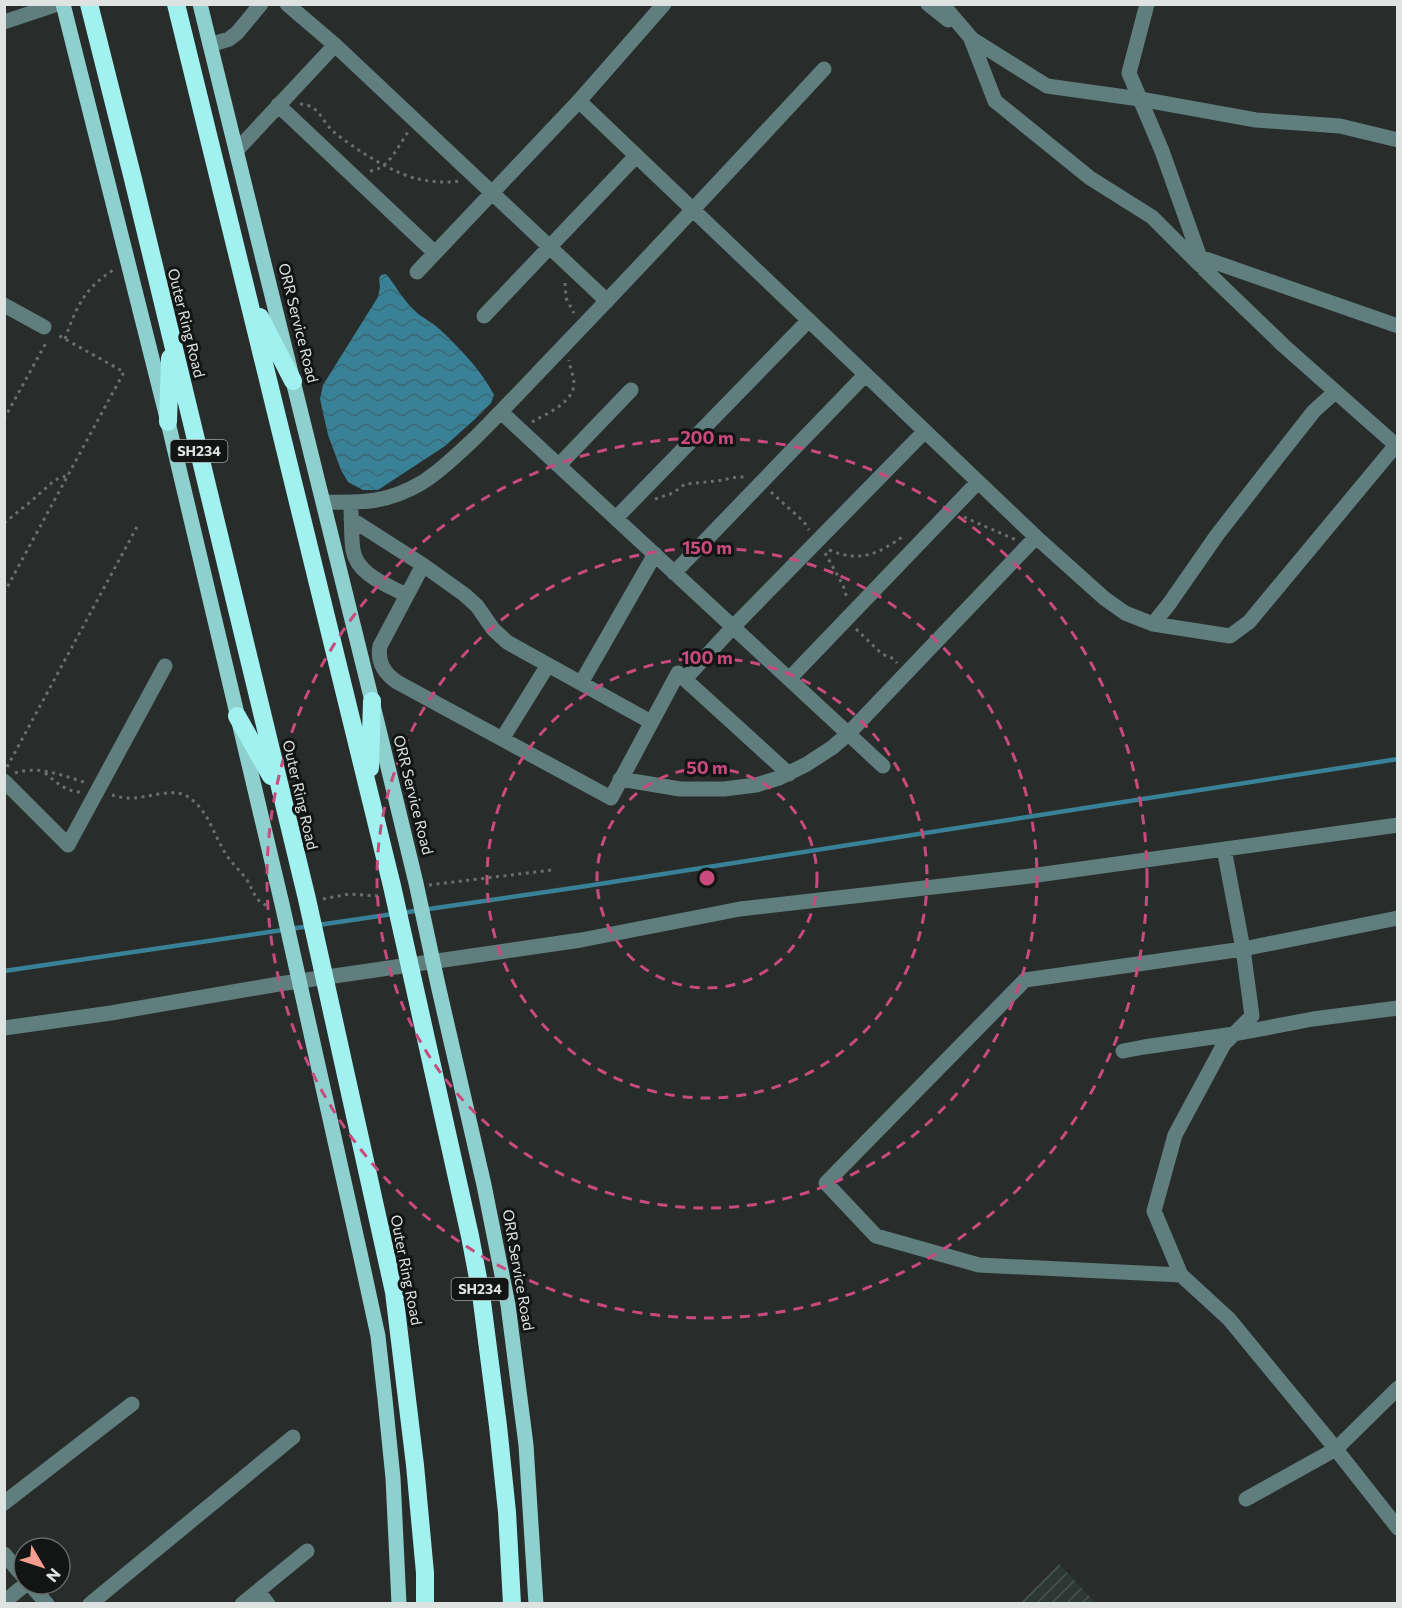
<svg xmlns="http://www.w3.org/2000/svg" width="1402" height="1608" font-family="Commissioner,sans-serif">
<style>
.industrial{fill:url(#industrial-furrows)}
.water{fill:url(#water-waves)}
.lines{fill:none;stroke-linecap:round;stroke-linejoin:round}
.stream{stroke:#388197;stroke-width:4.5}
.path{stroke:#6a6e6c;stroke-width:3;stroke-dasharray:3 4.5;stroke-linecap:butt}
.minor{stroke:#5f7e7d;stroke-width:15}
.major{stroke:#8ed0ce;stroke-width:15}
.highway{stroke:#a0f1ef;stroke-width:18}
.ring{fill:none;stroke:#c94a7c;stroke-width:3;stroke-dasharray:10 8}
.labels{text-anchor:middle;stroke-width:6;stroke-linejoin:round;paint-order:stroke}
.shield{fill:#121514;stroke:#a1a4a3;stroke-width:1.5}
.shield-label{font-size:14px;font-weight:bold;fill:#dee2e0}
.street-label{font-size:15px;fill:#dee2e0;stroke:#121514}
.centre{fill:#c94a7c;stroke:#121514;stroke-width:3}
.ring-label{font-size:18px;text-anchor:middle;font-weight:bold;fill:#c94a7c;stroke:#121514;stroke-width:6;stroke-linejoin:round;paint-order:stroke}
</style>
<defs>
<pattern id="industrial-furrows" width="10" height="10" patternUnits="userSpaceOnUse" patternTransform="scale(1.5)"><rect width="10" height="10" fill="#2c3833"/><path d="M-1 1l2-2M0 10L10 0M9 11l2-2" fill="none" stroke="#4a5450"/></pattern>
<pattern id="water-waves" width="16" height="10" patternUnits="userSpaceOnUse" patternTransform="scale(1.5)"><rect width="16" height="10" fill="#388197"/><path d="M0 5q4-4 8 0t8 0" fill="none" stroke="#3c6975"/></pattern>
</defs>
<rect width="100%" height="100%" fill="#282d2b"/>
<path class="industrial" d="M1059 1564 1096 1603H1020Z"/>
<path class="water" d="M386 274C396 286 403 300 415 311 421 317 430 321 437 327 456 344 483 372 494 395L491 403 475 419 445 446 378 490H363L348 482 341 470 328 435 320 399 323 385 378 297 380 287 379 279 381 275Z"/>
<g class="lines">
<path class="stream" d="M401 913 580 887 1398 759
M318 925 393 914
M4 971 310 926"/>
<path class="path" d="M300 104C320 105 321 121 334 132 353 148 394 174 418 179 432 182 446 183 460 181
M370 171C389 169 398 146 408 132
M565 283 566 298 574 313
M65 339C76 307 85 287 115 269
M4 419 47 341
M532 422C546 414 573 403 574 384 574 377 570 368 569 360
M771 492 804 522 809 530
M655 499 673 493 685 484 717 481 737 477H746
M964 517 1016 540
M4 523 29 503 55 480 68 475
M829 550C861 563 878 554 905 535
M825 553 843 585 847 598
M4 593 124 372 56 334
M856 629 882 654 892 658 897 663
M7 767 138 525
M15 773C38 765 64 776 87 783
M45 773C56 782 65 791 80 792
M112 795C119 797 127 799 135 798 148 797 172 789 185 795 207 807 212 831 224 851 230 862 240 870 247 880 254 892 255 902 270 907
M429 885 552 870
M323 899 349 894 379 896"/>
<path class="minor" d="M287 4 335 45 607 301
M928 4 948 20
M942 4 972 39 1047 86 1140 99 1256 120 1340 126 1398 140
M1147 4 1129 73 1162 151 1204 269 1284 346 1398 447
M4 22 58 4
M971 39 995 101 1090 178 1152 217 1200 265
M210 45 229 39 237 33 261 4
M579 101 1036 537 1104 598 1125 613 1153 624 1169 604 1217 535 1277 458 1314 411 1335 392
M278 105 435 253
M237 150 335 45
M1200 257 1398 326
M417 272 579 101 664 4
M4 305 44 327
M484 316 636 156
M501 412 883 766
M559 465 631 390
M323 502C363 503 388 503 423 482 442 470 459 453 475 438 503 410 530 381 557 353 647 259 736 164 824 69
M351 512C352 524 351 538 353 550 357 575 388 585 406 595
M616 518 809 320
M351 519 423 565 465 595 477 606 493 629 507 642 651 722
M423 565 380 646C377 662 384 673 397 682L611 798 678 673 789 774
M674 573 865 375
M1153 624 1230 636 1249 622 1396 445
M685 679 733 627 925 431
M789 679 978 482
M581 683 655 554
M502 739 548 665
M620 779 680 789H724L756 785 779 778 807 764 833 747 848 734 1036 537
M4 781 68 845 165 666
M1224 849 1243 949 1252 1016 1224 1044 1175 1135 1154 1211 1181 1275 1229 1319 1327 1438 1398 1528
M4 1028 111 1013 279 984 581 940 740 909 1030 876 1398 825
M1123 1051 1144 1047 1234 1034 1313 1019 1398 1008
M1181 1275 979 1265 876 1236 826 1183 1025 980 1243 949 1398 918
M1246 1499 1336 1449 1398 1388
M4 1503 132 1404
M4 1554 24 1577
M30 1584 47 1604
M258 1591 268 1604
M4 1602 26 1584
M90 1604 293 1437
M242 1604 307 1551"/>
<path class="major" d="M63 4 168 422 282 904 360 1253 378 1336 385 1399 393 1478 399 1604
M200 4 372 701 416 883 438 985 484 1185 508 1305 526 1445 536 1604"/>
<path class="highway" d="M89 4 133 179 307 899 394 1292 415 1465 425 1573V1604
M176 4 392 886 470 1236 481 1294 498 1426 507 1512 512 1604
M260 317 293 381
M168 422 170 358
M237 716 271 776
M370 768 372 701"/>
</g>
<g class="ring">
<circle cx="707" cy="878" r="110"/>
<circle cx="707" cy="878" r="220"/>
<circle cx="707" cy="878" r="330"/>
<circle cx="707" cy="878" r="440"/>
</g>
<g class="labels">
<g class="shield">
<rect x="170.5" y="440" width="57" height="22" rx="4.5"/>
<rect x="451.5" y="1278" width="57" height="22" rx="4.5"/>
</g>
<g class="shield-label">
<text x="199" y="456">SH234</text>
<text x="480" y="1294">SH234</text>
</g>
<g class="street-label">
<text transform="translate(186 323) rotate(76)" y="5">Outer Ring Road</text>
<text transform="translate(298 323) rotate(76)" y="5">ORR Service Road</text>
<text transform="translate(300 795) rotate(77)" y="5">Outer Ring Road</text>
<text transform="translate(413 795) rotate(76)" y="5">ORR Service Road</text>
<text transform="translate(406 1270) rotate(79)" y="5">Outer Ring Road</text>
<text transform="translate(518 1270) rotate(80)" y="5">ORR Service Road</text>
</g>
</g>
<circle cx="707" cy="878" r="9" class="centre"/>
<g class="ring-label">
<text x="707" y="444">200 m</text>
<text x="707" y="554">150 m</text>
<text x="707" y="664">100 m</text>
<text x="707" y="774">50 m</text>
</g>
<rect width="1402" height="1608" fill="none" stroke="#dee2e0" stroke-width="12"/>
<g transform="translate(42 1566) rotate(129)"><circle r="28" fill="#121514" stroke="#646766" stroke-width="1.5"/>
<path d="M0-4.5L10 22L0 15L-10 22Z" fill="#f59d8e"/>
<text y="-9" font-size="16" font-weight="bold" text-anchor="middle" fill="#dee2e0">N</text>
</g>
</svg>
